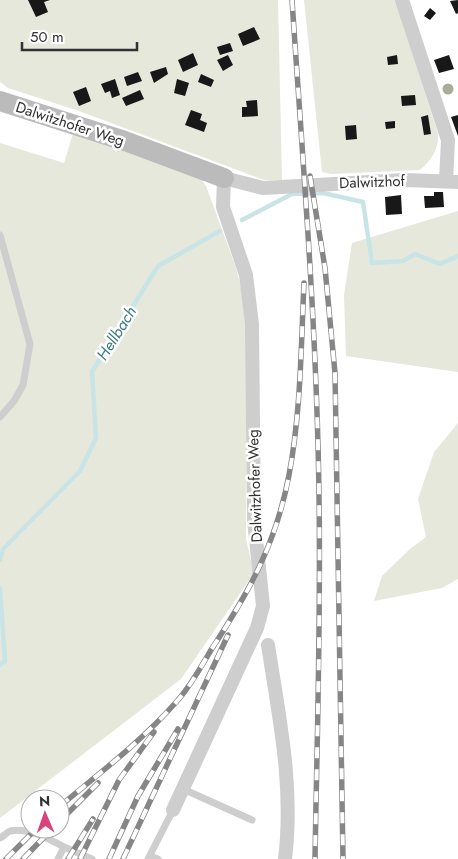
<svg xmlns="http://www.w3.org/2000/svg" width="458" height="859" font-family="Jost,sans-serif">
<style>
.green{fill:#e5e8db}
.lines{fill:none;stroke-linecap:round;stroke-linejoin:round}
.stream{stroke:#c9e4e7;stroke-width:4.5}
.building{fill:#181818}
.lane{stroke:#cecece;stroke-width:7}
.street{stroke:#cecece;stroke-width:14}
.secondary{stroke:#bbb;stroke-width:20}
.rail-casing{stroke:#868686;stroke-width:5.5}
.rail{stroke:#fff;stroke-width:4;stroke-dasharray:11;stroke-linecap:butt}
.tree{fill:#a8ad96}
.labels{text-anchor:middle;stroke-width:5;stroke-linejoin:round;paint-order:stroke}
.street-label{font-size:15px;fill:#313131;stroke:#fff}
.water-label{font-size:16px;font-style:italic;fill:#407c82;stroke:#fff}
</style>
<rect width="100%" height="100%" fill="#fff"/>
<path class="green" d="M0 0H278L282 180H264L79 111 8 88 0 82Z
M304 0H396L438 134C439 149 431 161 420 170L331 174 322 172Z
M73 133 198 174 206 186 236 268 247 310 246 539 254 573 181 679 0 818V143L64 163Z
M458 211V372L346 356 344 295 352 243Z
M458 423V579L442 588 374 601 382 576 410 549 426 537 418 499 434 452Z"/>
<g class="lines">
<path class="stream" d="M242 220 292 194 323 193 363 202 372 263 403 261 415 254 440 264 458 256
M0 560 3 549 80 471 96 438 92 372 158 266 220 231
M0 588 5 661 0 665"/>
</g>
<path class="building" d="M28 0H50L44 2 48 12 36 17Z
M458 0V13L456 14 450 1Z
M430 8 436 13 430 20 424 16Z
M254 27 260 39 243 46 238 34Z
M230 43 233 51 220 55 217 47Z
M193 53 198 65 183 72 178 60Z
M228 55 233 65 223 71 217 60Z
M397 55 398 64 388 65 387 57Z
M449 55 454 69 439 73 434 60Z
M166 67 168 74 154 83 150 72Z
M138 72 142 81 127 86 124 77Z
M201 74 214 80 211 87 198 82Z
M115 79 120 95 112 98 110 91 105 93 101 84Z
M177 79 189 83 185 96 174 93Z
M86 87 91 101 79 106 73 92Z
M140 90 144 99 126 106 122 98Z
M415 95 416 105 402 106 401 96Z
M257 100 258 116 242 117V107H247L246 101Z
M191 110 202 114 200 120 207 123 204 132 185 125Z
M428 115 431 134 424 135 421 117Z
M458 115V136L451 117Z
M395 121V128L386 129 385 122Z
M356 125 357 139 346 140 345 126Z
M434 192H443L444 207 425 208 424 196H434Z
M401 195 402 214 386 215 385 197Z"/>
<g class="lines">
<path class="lane" d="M0 235 30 344 23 385 14 401 0 417
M183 789 252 820
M0 838C3 837 7 832 10 831 26 827 50 839 64 847
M150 856 158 859
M58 859 64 847 92 859
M148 859 173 810"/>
<path class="street" d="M402 0 448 140 446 181
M268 645C279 717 294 786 285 859
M173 810 257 628 263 606 254 520 252 324 246 275 223 207 224 178 263 188 405 180 458 182"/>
<path class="secondary" d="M0 101 125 141 224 178"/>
<g class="rail-casing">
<path id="rail" d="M292 0C303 165 317 331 319 496 321 617 317 738 315 859
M310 176 325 268 335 373 343 859
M60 806C100 773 143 740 178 700 191 685 201 667 211 650 249 592 276 544 289 475 301 412 301 346 304 283
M60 821 98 783
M6 859 36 829
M23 859 52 829
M68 859 93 819
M80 859 119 780 154 732
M109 859 138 796 178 729
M123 859 228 635"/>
</g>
<use href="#rail" class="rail"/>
</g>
<circle class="tree" cx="448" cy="89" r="5.5"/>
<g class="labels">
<g class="street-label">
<text transform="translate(70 124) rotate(18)" y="5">Dalwitzhofer Weg</text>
<text transform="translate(372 182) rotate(-2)" y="5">Dalwitzhof</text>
<text transform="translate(255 486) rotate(-92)" y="5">Dalwitzhofer Weg</text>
</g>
<g class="water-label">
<text transform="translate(116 333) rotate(-58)" y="6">Hellbach</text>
</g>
</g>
<g transform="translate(45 814) rotate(358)"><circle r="24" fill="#ffffff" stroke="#adadad"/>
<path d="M0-4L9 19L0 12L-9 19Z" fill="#d8447c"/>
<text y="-8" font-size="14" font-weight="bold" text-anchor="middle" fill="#313131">N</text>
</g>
<path d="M22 42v8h115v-8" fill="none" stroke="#313131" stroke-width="2.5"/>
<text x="30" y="42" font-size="15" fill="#313131" stroke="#ffffff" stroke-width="4" paint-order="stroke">50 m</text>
</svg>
